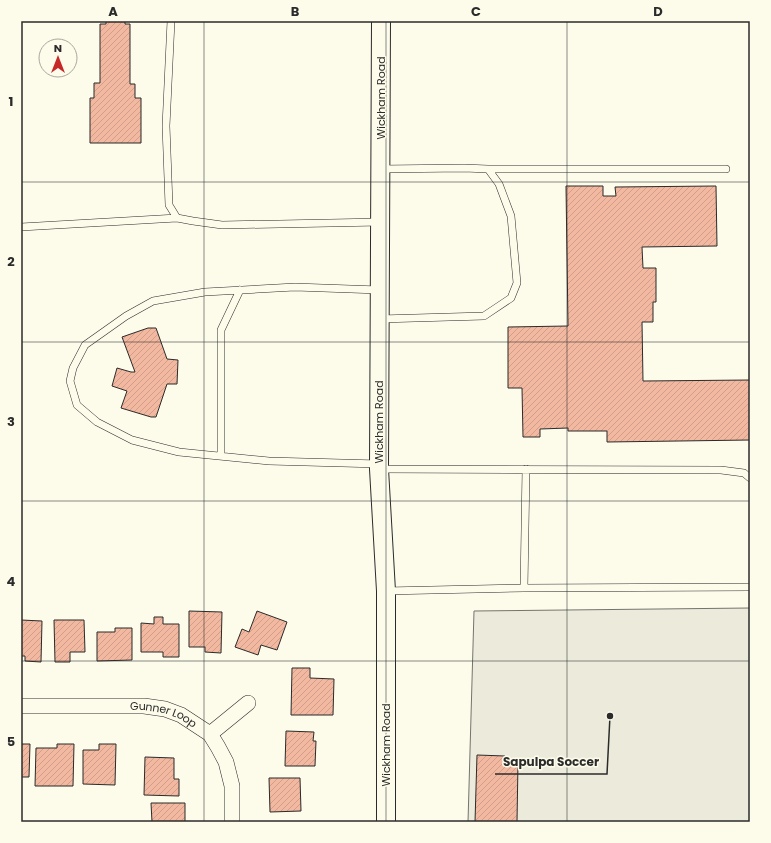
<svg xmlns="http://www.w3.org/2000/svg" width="771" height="843" font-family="Poppins,sans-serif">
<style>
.garden{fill:#ecebdb;stroke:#74746e}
.building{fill:url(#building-hatch);stroke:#2b2b2b}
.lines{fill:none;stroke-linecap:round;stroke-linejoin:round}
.service-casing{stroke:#2b2b2b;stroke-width:8}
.minor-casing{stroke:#2b2b2b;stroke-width:16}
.tertiary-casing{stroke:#2b2b2b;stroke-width:20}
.service{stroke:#fdfbea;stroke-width:7}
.minor{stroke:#fdfbea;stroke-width:15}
.tertiary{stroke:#fdfbea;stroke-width:18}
.grid{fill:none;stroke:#2b2b2b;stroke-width:1;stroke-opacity:0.55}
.labels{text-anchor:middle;stroke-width:3;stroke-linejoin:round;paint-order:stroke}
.street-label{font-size:11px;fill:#2b2b2b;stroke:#fdfbea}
.leader{fill:none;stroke:#2b2b2b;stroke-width:1.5}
.callout-dot{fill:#2b2b2b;stroke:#fdfbea;stroke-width:1.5}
.callout-label{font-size:12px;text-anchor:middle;font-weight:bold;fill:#2b2b2b;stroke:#fdfbea;stroke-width:3;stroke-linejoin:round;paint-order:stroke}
.neatline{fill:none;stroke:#2b2b2b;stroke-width:1.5}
.grid-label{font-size:13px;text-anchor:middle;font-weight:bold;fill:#2b2b2b}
</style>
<defs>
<pattern id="building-hatch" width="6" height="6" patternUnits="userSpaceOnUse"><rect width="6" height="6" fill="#f2b8a0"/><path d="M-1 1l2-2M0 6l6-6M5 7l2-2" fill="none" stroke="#d09e8a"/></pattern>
</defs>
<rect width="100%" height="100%" fill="#fdfbea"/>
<path class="garden" d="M750 608V822H468L474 611Z"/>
<path class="building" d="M106 21H125V24H130V84H135V98H141V143H90V98H94V83H100V24H106Z
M566 186H603V196H616L615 187 716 186 717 246 642 247 643 268H656V302H653V322H642L643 381 750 380V440L607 442V431H568V428L540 429V437H523L522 388H508V327L568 326Z
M148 328H156L167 359 178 360 177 384H167L156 417H151L121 408 127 391 112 386 117 368 131 372H135L122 337Z
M189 611 222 612 221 653 205 652V647H189Z
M257 611 287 622 277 650 261 645 258 655 235 647 242 629 249 632Z
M154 617H163V624H179V657H163V652H141V623L154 624Z
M21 620 42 621 41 662 25 661V656H21Z
M54 620H84L85 652H70V662H55Z
M115 628H132V660L97 661V632H115Z
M292 668H310V678L334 679 333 715H291Z
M286 731 314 732 313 741H316L315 766H285Z
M21 744H30L29 777H21Z
M57 744H74L73 786H35L36 748H57Z
M99 744H116L115 785 83 784V750H99Z
M477 755 505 756V761L518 762 517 822H475Z
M145 757 174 758V779H179V796L144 795Z
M269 778H300L301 811 270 812Z
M151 803H185V822H152Z"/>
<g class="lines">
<g class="service-casing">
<path id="service" d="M171 21 166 126 169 205 177 218 193 221 222 225 380 222
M488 169H726
M21 227 177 218
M379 290 295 287 205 292 153 301 126 316 85 345 73 368 70 381 77 405 97 422 132 440 179 452 269 461 379 464
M380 319 484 316 511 298 517 283 511 216 499 184 488 169 464 168 381 169
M221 456V330L240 290
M379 469 721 470 744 473 750 478
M524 588 526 469
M386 591 524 588 750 587"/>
</g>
<g class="minor-casing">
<g id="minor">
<path id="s1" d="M21 706H144L165 709 181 715 210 734 218 747 226 762 232 786V822"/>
<path d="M210 734 248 703"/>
</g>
</g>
<g class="tertiary-casing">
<path id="tertiary" d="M381 21 379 469 386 591V822"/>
</g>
<use href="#service" class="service"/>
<use href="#minor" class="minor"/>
<use href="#tertiary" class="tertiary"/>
</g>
<path class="grid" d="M204 21V822M386 21V822M567 21V822M21 182H750M21 342H750M21 501H750M21 661H750"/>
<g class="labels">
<g class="street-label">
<text transform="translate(381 98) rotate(-90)" y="4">Wickham Road</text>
<text transform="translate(379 422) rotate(-90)" y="4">Wickham Road</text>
<text dy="4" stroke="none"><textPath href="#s1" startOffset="144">Gunner Loop</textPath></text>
<text transform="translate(386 745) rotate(-90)" y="4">Wickham Road</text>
</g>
</g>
<path class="leader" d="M610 716L607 774H495"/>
<circle class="callout-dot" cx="610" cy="716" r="4"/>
<g class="callout-label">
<text x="551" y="766">Sapulpa Soccer</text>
</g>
<rect width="771" height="843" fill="none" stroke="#fdfbea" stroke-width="44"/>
<g transform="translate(58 58)"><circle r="19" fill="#fdfbea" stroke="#a9a89e"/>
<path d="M0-3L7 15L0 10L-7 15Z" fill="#c62828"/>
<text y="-6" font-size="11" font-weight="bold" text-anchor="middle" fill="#2b2b2b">N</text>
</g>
<rect x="22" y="22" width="727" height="799" class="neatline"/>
<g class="grid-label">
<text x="113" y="16">A</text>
<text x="295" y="16">B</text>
<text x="476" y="16">C</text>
<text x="658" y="16">D</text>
<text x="11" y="106">1</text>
<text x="11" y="266">2</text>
<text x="11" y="426">3</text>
<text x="11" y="586">4</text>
<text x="11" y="746">5</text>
</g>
</svg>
